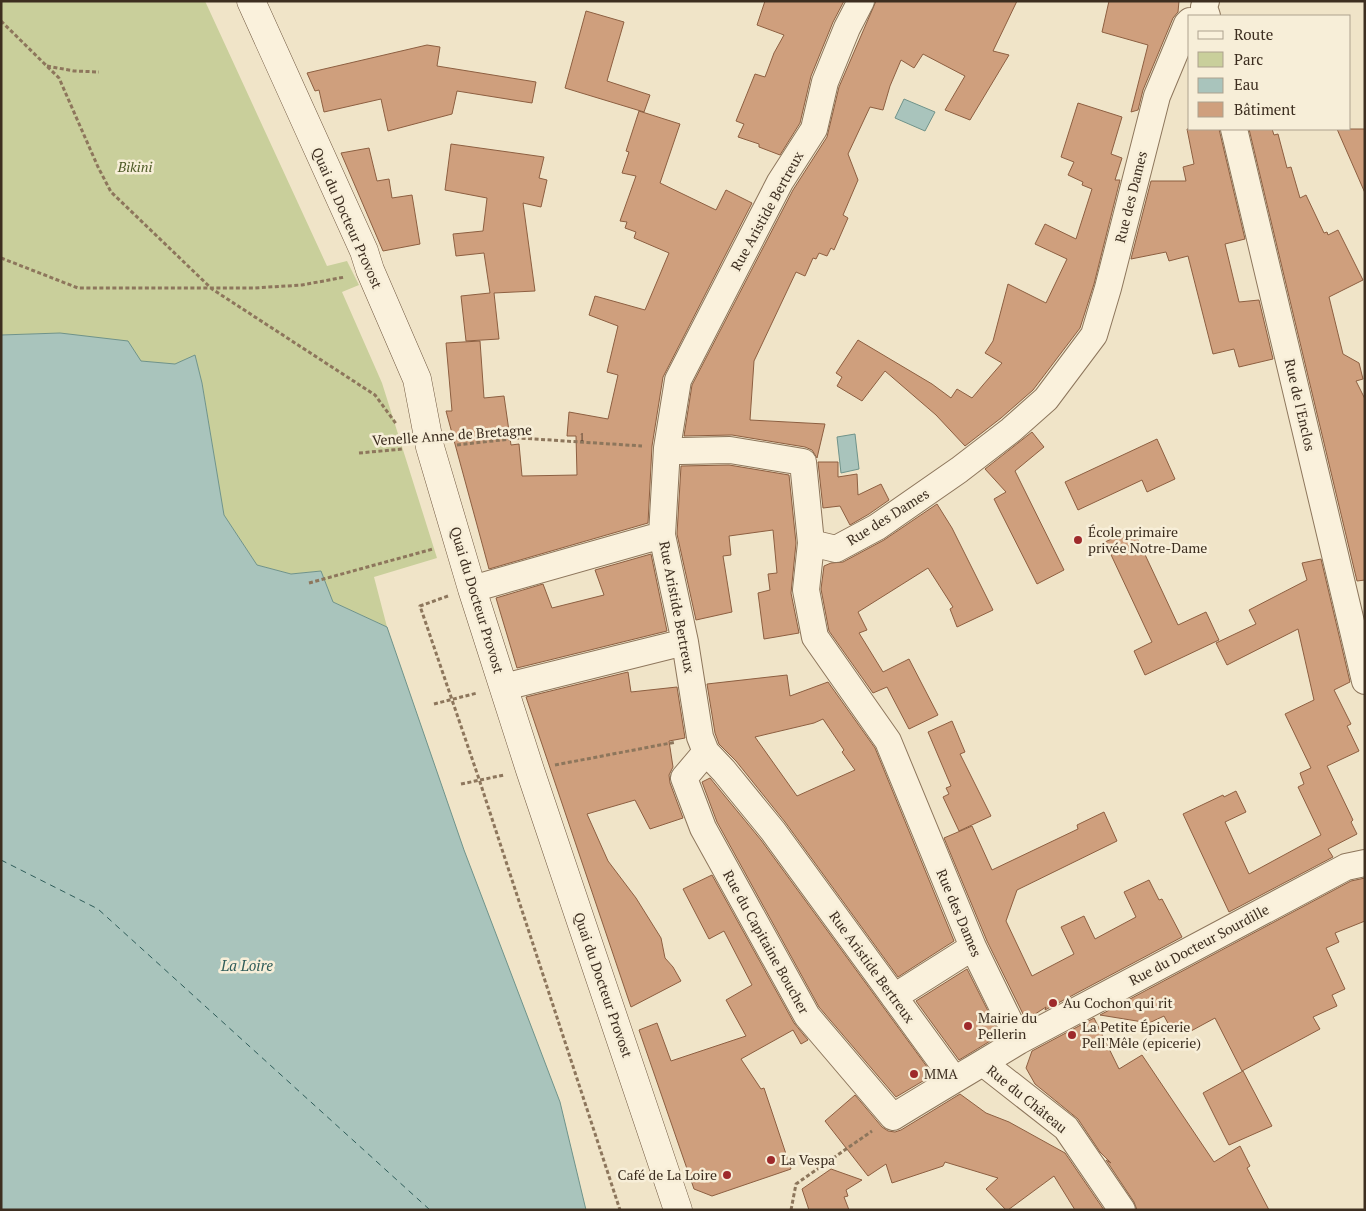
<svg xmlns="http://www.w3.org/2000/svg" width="1366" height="1211" font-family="'PT Serif',serif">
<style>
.green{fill:#c9cf9b}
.water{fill:#a9c4bc;stroke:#6f938a}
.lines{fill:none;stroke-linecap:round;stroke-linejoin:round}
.ferry{stroke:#2f5d5a;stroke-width:1;stroke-dasharray:6 5;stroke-linecap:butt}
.building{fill:#cf9f7d;stroke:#8d5f41;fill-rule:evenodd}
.street-casing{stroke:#8d765c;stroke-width:28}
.secondary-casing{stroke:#6f573f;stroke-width:29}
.path{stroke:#8d765c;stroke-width:3;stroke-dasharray:4 2.5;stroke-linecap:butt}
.street{stroke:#faf1dc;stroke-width:26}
.secondary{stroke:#faf1dc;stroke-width:28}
.poi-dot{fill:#9e2a2b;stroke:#f7eed8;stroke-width:2}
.labels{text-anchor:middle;stroke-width:5;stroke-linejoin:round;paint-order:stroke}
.number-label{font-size:11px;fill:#624a37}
.park-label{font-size:14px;font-style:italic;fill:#4d5a26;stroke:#f7eed8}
.street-label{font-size:14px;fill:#3d2e20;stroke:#f7eed8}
.poi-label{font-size:14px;fill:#3d2e20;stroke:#f7eed8;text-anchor:start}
.water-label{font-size:15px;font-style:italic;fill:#2f5d5a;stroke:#f7eed8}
</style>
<rect width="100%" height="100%" fill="#f0e4c8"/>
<path class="green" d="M1 1H205L327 266 347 261 359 285 342 292 382 383 437 558 374 577 387 627 333 602 321 571 291 574 257 565 224 515 202 383 195 355 175 365 141 361 60 333 1 335Z"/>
<path class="water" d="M904 99 935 112 925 131 895 118Z
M60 333 128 341 141 361 175 364 195 355 202 383 224 515 257 565 291 574 321 571 333 602 387 627 464 850 560 1102 586 1210H1V335Z
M855 434 859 469 841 473 837 437Z"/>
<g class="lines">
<path class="ferry" d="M1 860 98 909 430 1210"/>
</g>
<path class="building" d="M765 1H844L833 22 811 76 800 123 780 155 759 147V144L738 137 744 124 736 121 755 74 765 77 774 53 784 35 757 25Z
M876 1H1017L993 51 1009 55 970 120 945 110 965 76 923 54 914 68 901 60 890 86 883 110 870 107 848 154 858 180 843 215 848 218 834 250 831 248 827 256 819 253 816 259 813 258 805 276 796 272 754 361 750 420 825 424 817 458 812 450 805 447 732 435 684 436 692 385 793 190 827 137 839 87Z
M1109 1H1179L1178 12 1173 18 1143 90 1138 110 1131 112 1148 45 1102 32Z
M586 11 624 22 607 81 650 95 644 112 565 88Z
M427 45 440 47 437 66 536 82 532 103 457 91 452 114 388 131 381 99 324 112 319 90 315 91 307 73Z
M1078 103 1122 117 1111 154 1122 158 1115 180H1120L1094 284 1080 328 1033 390 1001 418 965 446 936 415 885 371 862 401 837 386 842 377 836 373 858 340 932 384 951 398 957 389 972 398 983 385 1002 363 985 353 993 341 1008 284 1046 303 1067 259 1035 244 1045 224 1076 239 1092 189 1082 185 1083 182 1068 175 1074 162 1061 157Z
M639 111 680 124 660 183 716 210 726 190 752 203 663 377 652 446 648 523 489 569 446 411H452L446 343 480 341 484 398 504 396 511 445 519 444 522 476 577 475 576 436H567L569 412 608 419 618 375 607 372 618 326 589 315 595 296 645 310 669 253 634 238 636 232 625 228 627 222 620 221 636 176 622 173 629 152 626 151Z
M1187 129H1219L1245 239 1225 244 1239 302 1259 300 1273 359 1239 367 1234 349 1213 354 1188 256 1169 261 1166 252 1131 259 1151 181H1186L1183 167 1194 164Z
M1249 129H1272L1274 135 1278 134 1287 168 1291 167 1300 198 1306 195 1324 233 1327 232 1328 235 1338 230 1363 280 1329 297 1343 354 1359 363 1363 379 1356 381 1365 399V580L1357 581Z
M1337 129H1365V193Z
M451 144 544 157 539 178 547 180 541 207 523 203 535 291 494 293 499 339 466 341 461 296 490 293 484 253 456 256 453 234 483 231 487 198 445 190Z
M369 148 377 181 389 179 392 198 412 195 420 244 383 251 341 153Z
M1032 432 1044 447 1015 471 1064 570 1037 584 994 499 1006 492 985 469Z
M1157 439 1175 479 1147 492 1142 480 1078 510 1065 482Z
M818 462H838V477L857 474 858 495 881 484 889 500 869 514 850 525 840 506 823 508Z
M729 465 789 475 796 543 791 593 799 633 764 639 758 593 770 590 768 574 777 573 773 530 729 536 731 555 723 556 732 612 696 620 677 534 681 466Z
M937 504 952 528 993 610 957 627 950 609 953 607 928 568 858 612 867 630 859 633 883 672 909 659 938 715 909 729 887 687 873 693 829 631 821 589 824 566 831 563 843 562 884 540Z
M1133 529 1178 625 1206 612 1219 640 1145 675 1134 651 1152 642 1105 542Z
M651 554 667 631 517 668 496 598 543 584 552 608 604 595 595 570Z
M1321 559 1350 682 1334 690 1351 724 1347 726 1359 751 1327 766 1353 820 1351 822 1357 834 1328 849 1333 857 1229 912 1183 814 1223 795 1224 797 1236 791 1246 812 1225 822 1249 874 1321 835 1298 787 1304 784 1300 773 1311 768 1285 714 1314 700 1298 629 1227 665 1216 643 1256 624 1249 610 1307 580 1302 563Z
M628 672 631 692 677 687 685 738 669 741 673 767 669 775 670 783 683 818 650 829 635 800 587 814 608 861 636 898 661 938 665 958 673 967 681 981 631 1007 526 697Z
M787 675 790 696 828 682 875 748 954 941 898 977 785 822 736 761 719 744 715 733 707 684ZM823 719 844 750 842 752 855 770 797 796 755 737 814 723Z
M952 721 965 752 960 754 991 816 959 831 943 797 949 794 946 788 951 786 928 732Z
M710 778 761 840 933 1075 896 1097 819 1007 717 822 702 782Z
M1104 812 1117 841 1017 890 1006 921 1032 976 1074 954 1061 927 1084 916 1095 939 1136 917 1124 892 1149 880 1159 900 1162 899 1182 937 1045 1010 1046 1007 1026 1020 987 941 944 838 972 826 992 870 1078 829 1077 825Z
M712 875 794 1023 808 1040 801 1044 793 1030 741 1059 761 1089 764 1088 791 1169 712 1196 694 1189 639 1030 657 1023 671 1061 746 1036 726 1000 752 985 724 931 709 939 683 889Z
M1365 878V921L1335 933 1339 942 1326 948 1345 989 1332 995 1337 1006 1313 1017 1320 1029 1242 1071 1215 1018 1191 1031 1170 1027 1164 1016 1149 1023 1100 1015 1351 881Z
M967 969 1000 1035 959 1060 916 1001Z
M1094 1018 1119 1069 1142 1055 1214 1162 1240 1146 1250 1166 1247 1168 1269 1210H1137L1134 1202 1106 1160 1111 1163 1100 1152 1078 1119 1035 1084 1026 1068 1032 1051Z
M1243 1071 1272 1126 1229 1145 1203 1093Z
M960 1094 986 1113 1009 1122 1065 1153 1104 1210H1075L1054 1176 1008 1210H1006L986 1189 998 1178 945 1162 943 1166 892 1183 886 1164 868 1176 825 1121 855 1095 882 1127 888 1131 895 1132 901 1130Z
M831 1169 862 1180 846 1190 848 1196 844 1197 849 1210H809L802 1189Z"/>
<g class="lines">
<g class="street-casing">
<path id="street" d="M861 1 847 28 825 82 814 129 780 182 678 380 667 448 662 535 685 642 700 737 706 752 724 771 773 831 954 1079
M1206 1 1204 7 1207 16
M1234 129 1365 681
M667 448 681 451 730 450 803 462 811 543
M472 589 662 535
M504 687 685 642
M706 752 684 778 703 828 807 1016 893 1117C935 1091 978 1066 1019 1041L1346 867 1365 863
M894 997 973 947
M1019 1041 973 947 888 741 815 637 806 590 811 543 836 549 877 527 959 470 1011 430 1046 399 1094 335 1108 288 1157 96 1187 24 1190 21
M983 1063 1066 1128 1122 1210"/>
</g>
<g class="secondary-casing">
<path id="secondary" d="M251 1 364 251 370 270 417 379 430 447 472 589 530 770 678 1210"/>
</g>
<path class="path" d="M1 21 59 78 98 167 111 192 212 289 375 395 397 425
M47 66 74 71 99 72
M1 258 78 288H254L302 285 345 277
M457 445 519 438 642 446
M359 453 403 449
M309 583 433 549
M448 596 420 606 479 779 620 1210
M434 704 477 693
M555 765 676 742
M461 784 504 775
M791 1210 796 1184 872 1131"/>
<use href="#street" class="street"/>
<use href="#secondary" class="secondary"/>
</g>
<g class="poi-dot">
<circle cx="1078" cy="540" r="5"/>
<circle cx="1053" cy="1003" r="5"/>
<circle cx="968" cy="1026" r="5"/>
<circle cx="1072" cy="1035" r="5"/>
<circle cx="914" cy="1074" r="5"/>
<circle cx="771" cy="1160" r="5"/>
<circle cx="727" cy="1175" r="5"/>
</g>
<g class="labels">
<g class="number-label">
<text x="582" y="441">1</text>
</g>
<g class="park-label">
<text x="135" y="172">Bikini</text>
</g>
<g class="street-label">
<text transform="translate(1131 197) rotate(-76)" y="5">Rue des Dames</text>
<text transform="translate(767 211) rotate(-61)" y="5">Rue Aristide Bertreux</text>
<text transform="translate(347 218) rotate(66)" y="5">Quai du Docteur Provost</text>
<text transform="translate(1300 405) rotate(77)" y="5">Rue de l'Enclos</text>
<text transform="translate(452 435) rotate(-4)" y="5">Venelle Anne de Bretagne</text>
<text transform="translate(888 517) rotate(-32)" y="5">Rue des Dames</text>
<text transform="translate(477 600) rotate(73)" y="5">Quai du Docteur Provost</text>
<text transform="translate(677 607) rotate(79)" y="5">Rue Aristide Bertreux</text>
<text transform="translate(959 913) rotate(67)" y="5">Rue des Dames</text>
<text transform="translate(766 942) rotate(61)" y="5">Rue du Capitaine Boucher</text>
<text transform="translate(1199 945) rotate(-28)" y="5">Rue du Docteur Sourdille</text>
<text transform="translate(872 967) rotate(54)" y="5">Rue Aristide Bertreux</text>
<text transform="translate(603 985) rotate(71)" y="5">Quai du Docteur Provost</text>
<text transform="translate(1027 1099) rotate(39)" y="5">Rue du Château</text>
</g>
<g class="poi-label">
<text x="1088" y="537">École primaire<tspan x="1088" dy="16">privée Notre-Dame</tspan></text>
<text x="1063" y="1008">Au Cochon qui rit</text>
<text x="978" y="1023">Mairie du<tspan x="978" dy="16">Pellerin</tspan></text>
<text x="1082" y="1032">La Petite Épicerie<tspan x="1082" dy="16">Pell'Mêle (epicerie)</tspan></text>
<text x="924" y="1079">MMA</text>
<text x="781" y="1165">La Vespa</text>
<text x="717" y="1180" text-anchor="end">Café de La Loire</text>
</g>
<g class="water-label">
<text x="247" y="971">La Loire</text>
</g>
</g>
<rect width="1366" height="1211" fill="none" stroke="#3d2e20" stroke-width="5"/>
<rect x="1188" y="15" width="162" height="115" fill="#f7eed8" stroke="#ada18e"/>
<rect x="1198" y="31" width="25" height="8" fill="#faf1dc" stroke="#ada18e"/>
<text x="1234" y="40" font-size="15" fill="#3d2e20">Route</text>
<rect x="1198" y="52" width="25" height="15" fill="#c9cf9b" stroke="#ada18e"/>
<text x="1234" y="65" font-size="15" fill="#3d2e20">Parc</text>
<rect x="1198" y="78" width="25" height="15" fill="#a9c4bc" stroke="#ada18e"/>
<text x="1234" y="90" font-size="15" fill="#3d2e20">Eau</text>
<rect x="1198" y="102" width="25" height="15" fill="#cf9f7d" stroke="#ada18e"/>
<text x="1234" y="115" font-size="15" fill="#3d2e20">Bâtiment</text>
</svg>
